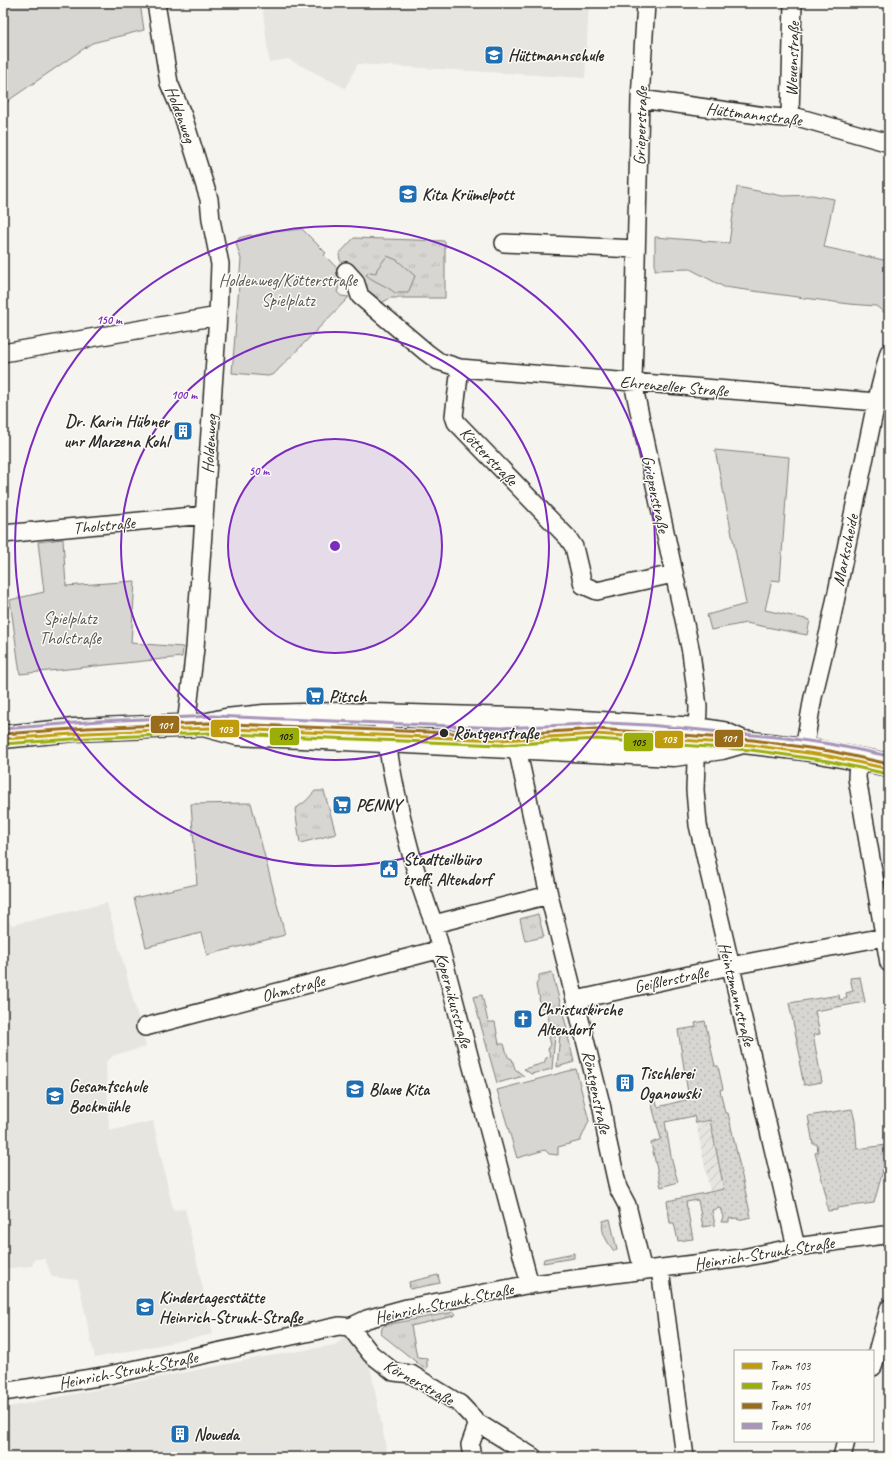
<svg xmlns="http://www.w3.org/2000/svg" width="892" height="1460" font-family="Caveat,sans-serif">
<style>
.built{fill:#e6e5e0}
.industrial{fill:url(#industrial-furrows)}
.grass{fill:url(#grass-tufts);stroke:#81807e}
.park{fill:#d7d6d2;stroke:#81807e}
.garden{fill:url(#garden-dots);stroke:#81807e}
.lines{fill:none;stroke-linecap:round;stroke-linejoin:round}
.minor-casing{stroke:#2b2b2b;stroke-width:20}
.primary-casing{stroke:#2b2b2b;stroke-width:25}
.minor{stroke:#fdfcf7;stroke-width:17}
.primary{stroke:#fdfcf7;stroke-width:22}
.tram-1-casing{stroke:#fdfcf7;stroke-width:6}
.tram-2-casing{stroke:#fdfcf7;stroke-width:6}
.tram-3-casing{stroke:#fdfcf7;stroke-width:6}
.tram-4-casing{stroke:#fdfcf7;stroke-width:6}
.tram-1{stroke:#bf9c0d;stroke-width:3}
.tram-2{stroke:#9bad09;stroke-width:3}
.tram-3{stroke:#996c1b;stroke-width:3}
.tram-4{stroke:#a795ba;stroke-width:3}
.ring{fill:none;stroke:#7b2cbf;stroke-width:2}
.stop-dot{fill:#2b2b2b;stroke:#fdfcf7;stroke-width:1.5}
.labels{text-anchor:middle;stroke-width:3;stroke-linejoin:round;paint-order:stroke}
.poi-label{font-size:17px;font-weight:bold;fill:#2b2b2b;stroke:#fdfcf7;text-anchor:start}
.street-label{font-size:17px;fill:#2b2b2b;stroke:#fdfcf7}
.park-label{font-size:17px;fill:#565655;stroke:#fdfcf7}
.stop-label{font-size:17px;font-weight:bold;fill:#2b2b2b;stroke:#fdfcf7;text-anchor:start}
.centre{fill:#7b2cbf;stroke:#fdfcf7;stroke-width:2}
.ring-label{font-size:12px;text-anchor:middle;font-weight:bold;fill:#7b2cbf;stroke:#fdfcf7;stroke-width:3;stroke-linejoin:round;paint-order:stroke}
.line-badge{stroke:#fdfcf7;stroke-width:1.5}
.badge-label{font-size:11px;text-anchor:middle;font-weight:bold;fill:#fff}
.pale-badge-label{font-size:11px;text-anchor:middle;font-weight:bold;fill:#111}
</style>
<defs>
<pattern id="industrial-furrows" width="10" height="10" patternUnits="userSpaceOnUse"><rect width="10" height="10" fill="#e6e5e0"/><path d="M-1 1l2-2M0 10L10 0M9 11l2-2" fill="none" stroke="#c5c5c0"/></pattern>
<pattern id="grass-tufts" width="24" height="20" patternUnits="userSpaceOnUse"><rect width="24" height="20" fill="#d7d6d2"/><path d="M3 7l-1-3M5 7V3M7 7l1-3M15 17l-1-3M17 17v-4M19 17l1-3" fill="none" stroke="#b9b8b4"/></pattern>
<pattern id="garden-dots" width="8" height="8" patternUnits="userSpaceOnUse"><rect width="8" height="8" fill="#d7d6d2"/><path d="M2 2h.1M6 6h.1" fill="none" stroke="#b9b8b4" stroke-width="1.8" stroke-linecap="round"/></pattern>
</defs>
<rect width="100%" height="100%" fill="#f5f4ef"/>
<filter id="ink" filterUnits="userSpaceOnUse"><feTurbulence type="fractalNoise" baseFrequency=".025" numOctaves="2"/><feDisplacementMap in="SourceGraphic" scale="8" xChannelSelector="R" yChannelSelector="G"/><feConvolveMatrix kernelMatrix="1 2 1 2 8 2 1 2 1" color-interpolation-filters="sRGB"/></filter>
<g filter="url(#ink)">
<path class="built" d="M262 3H589L585 78 358 64 345 88 288 59 269 62Z
M107 903 146 1047 114 1055 106 1062 109 1131 153 1121 173 1210 185 1209 213 1334 95 1358 78 1280 52 1277 45 1259H35L32 1266 3 1269V916L12 925Z
M348 1335 370 1366 388 1457H3V1408L258 1358 335 1345Z"/>
<path class="industrial" d="M710 1120 724 1189 710 1192 696 1123Z"/>
<path class="grass" d="M354 238 445 241V298H390L375 307 340 260 339 254Z
M315 791H324L336 834 300 843 295 809 306 801Z
M538 914 544 937 525 941 520 919Z
M552 972 567 1029 555 1033 551 1029 546 1007 541 1008 539 998 540 997 538 995 536 985 539 979V975Z
M482 995 488 1022H495L499 1044H504L508 1057 512 1059 515 1069 524 1076 497 1083 473 997Z
M567 1032 574 1062 557 1067 560 1034Z
M555 1036 552 1069 531 1074 524 1069 544 1063 546 1058 551 1057 548 1049 551 1045 549 1037Z
M610 1219 617 1250 614 1251C608 1243 600 1232 603 1221Z
M574 1253V1258L543 1263 544 1259Z
M438 1275 440 1283 410 1289 409 1282Z
M454 1312 456 1314 454 1316 411 1326 417 1357 427 1358V1368L425 1369 381 1334 382 1328 385 1325Z"/>
<path class="park" d="M3 3H140L144 30 92 43 9 100 3 110Z
M737 187 783 196 812 195 834 199 824 247 888 261 885 280 889 282V316L876 306 849 304 724 287 690 269 655 270V237L729 243Z
M302 229 326 253 324 255 341 272V281L337 292 341 296 349 297 274 374 268 376 232 373 241 259 236 243 239 238 250 235 253 236 276 230 282 231Z
M387 256 397 260 415 276 408 293H395C386 285 376 283 366 275L369 272 376 273 377 269Z
M715 450 789 457 780 581 772 580 765 610 810 620 807 635 746 623 711 630 707 615 746 604Z
M63 539 66 586 135 581 131 643 183 647 182 657 20 674 10 600 44 592 38 542Z
M251 803 285 935 207 955 201 933 146 947 134 898 197 884 191 804Z
M576 1069 589 1121 580 1141 558 1147V1155L549 1154 545 1150 517 1158 497 1090Z"/>
<path class="garden" d="M860 977 865 1002 815 1011 820 1034 813 1035 822 1082 804 1085 799 1061 801 1060 789 1003 839 995 840 1000 847 998 846 993 853 991 850 978Z
M705 1021 715 1066H718L723 1089 720 1090 725 1113H728L751 1217 738 1220 737 1218 729 1219V1222H721L723 1217 720 1208 712 1210 715 1225 703 1227 698 1200 686 1202 693 1239 678 1241 674 1223H670L667 1201 724 1189 710 1120 696 1123 694 1116 665 1122 672 1161 678 1182 661 1187 651 1143 661 1139 651 1102 656 1101 658 1107 689 1099 678 1030 696 1027 695 1023Z
M852 1109 855 1121 857 1149 887 1145 888 1152 874 1203 837 1208V1210L828 1211 825 1199H827L815 1153 818 1152 817 1144H813L808 1116Z"/>
<g class="lines">
<g class="minor-casing">
<path id="minor" d="M156 3 169 83 183 116 209 199 211 220 220 264 218 316 195 648 186 726
M646 3 640 99 633 383 691 652 698 707 695 790 698 825 796 1247
M640 99 773 117 784 118 790 115 889 143
M790 115 793 3
M504 243 636 249
M346 271 355 281 360 296 426 352 438 361 460 368 889 403
M3 353 218 316
M460 368 454 416 456 422 568 538 574 547 583 585 597 591 673 574
M3 534 204 515
M382 715C383 731 388 745 390 761 400 816 414 872 434 924L530 1285
M517 748 549 895 602 1108 606 1134 618 1188 627 1205 643 1271
M804 749 813 697 829 631 876 403 889 352
M858 759 857 778 889 963
M434 924 549 895
M576 1000 730 966 884 937
M145 1027 441 949
M660 1269 685 1457
M350 1327 371 1354 394 1372 411 1374 460 1404 478 1423 533 1457
M873 1367 889 1308
M3 1392 104 1376 339 1326 350 1327 367 1319 407 1308 526 1285 742 1258 796 1247 884 1235H889
M472 1457 470 1445 478 1423
M842 1457 846 1441"/>
</g>
<g class="primary-casing">
<path id="primary" d="M207 726 237 734 674 755 722 748 743 742
M3 737 74 730 204 725 226 720 264 716 340 714 551 720 698 729 723 733 743 742 804 749 889 765"/>
</g>
<use href="#minor" class="minor"/>
<use href="#primary" class="primary"/>
<g class="tram-1-casing">
<path id="tram-1" d="M3 739 87 733 209 728 501 740 596 734 752 745 829 756 889 769"/>
</g>
<g class="tram-2-casing">
<path id="tram-2" d="M3 744 87 738 209 733 501 745 596 739 751 750 828 761 888 774"/>
</g>
<g class="tram-3-casing">
<path id="tram-3" d="M3 734 87 728 209 723 501 735 596 729 753 740 830 751 889 764"/>
</g>
<g class="tram-4-casing">
<path id="tram-4" d="M3 729 99 721 213 716 501 728 607 723 648 725 786 738 830 744 889 756"/>
</g>
<use href="#tram-1" class="tram-1"/>
<use href="#tram-2" class="tram-2"/>
<use href="#tram-3" class="tram-3"/>
<use href="#tram-4" class="tram-4"/>
</g>
</g>
<circle cx="335" cy="546" r="107" fill="#7b2cbf" fill-opacity=".12"/>
<g class="ring">
<circle cx="335" cy="546" r="107"/>
<circle cx="335" cy="546" r="214"/>
<circle cx="335" cy="546" r="320"/>
</g>
<defs>
<g id="school-square" transform="scale(1)"><rect x="-9" y="-9" width="18" height="18" rx="4" fill="#1f6fb2" stroke="#fdfcf7"/><path d="M0-5L7-2L0 1L-7-2ZM-4 1L0 2.5L4 1V4Q0 6-4 4Z" fill="#fff"/></g>
<g id="building-square" transform="scale(1)"><rect x="-9" y="-9" width="18" height="18" rx="4" fill="#1f6fb2" stroke="#fdfcf7"/><path d="M-4-6H4V6H1V3H-1V6H-4ZM-2.5-4.3h1.7v1.8h-1.7ZM.8-4.3h1.7v1.8H.8ZM-2.5-1h1.7V.8h-1.7ZM.8-1h1.7V.8H.8Z" fill="#fff"/></g>
<g id="supermarket-square" transform="scale(1)"><rect x="-9" y="-9" width="18" height="18" rx="4" fill="#1f6fb2" stroke="#fdfcf7"/><path d="M-6-5.5h2.5l.6 2H6L4.5 2H-2.5L-4.4-4H-6ZM-1.5 3.2a1.3 1.3 0 1 0 .1 0ZM3 3.2a1.3 1.3 0 1 0 .1 0Z" fill="#fff"/></g>
<g id="civic-square" transform="scale(1)"><rect x="-9" y="-9" width="18" height="18" rx="4" fill="#1f6fb2" stroke="#fdfcf7"/><path d="M-.6-6.5H3V-4.5H.6V-3L4-1V1h2V6H-6V1h2V-1L-.6-3ZM-1.2 2.5V6h2.4V2.5Z" fill="#fff"/></g>
<g id="church-square" transform="scale(1)"><rect x="-9" y="-9" width="18" height="18" rx="4" fill="#1f6fb2" stroke="#fdfcf7"/><path d="M-1.2-6h2.4v3.5h3.3v2.4h-3.3V6h-2.4V-.1h-3.3v-2.4h3.3Z" fill="#fff"/></g>
</defs>
<g fill-rule="evenodd">
<use href="#school-square" x="494" y="55"/>
<use href="#school-square" x="408" y="194"/>
<use href="#building-square" x="183" y="431"/>
<use href="#supermarket-square" x="315" y="696"/>
<use href="#supermarket-square" x="342" y="805"/>
<use href="#civic-square" x="389" y="869"/>
<use href="#church-square" x="523" y="1019"/>
<use href="#building-square" x="625" y="1083"/>
<use href="#school-square" x="355" y="1089"/>
<use href="#school-square" x="55" y="1096"/>
<use href="#school-square" x="145" y="1307"/>
<use href="#building-square" x="180" y="1434"/>
</g>
<circle class="stop-dot" cx="444" cy="733" r="5"/>
<g class="labels">
<g class="poi-label">
<text x="508" y="61">Hüttmannschule</text>
<text x="422" y="200">Kita Krümelpott</text>
<text x="169" y="427" text-anchor="end">Dr. Karin Hübner<tspan x="169" dy="20">unr Marzena Kohl</tspan></text>
<text x="329" y="702">Pitsch</text>
<text x="356" y="811">PENNY</text>
<text x="403" y="865">Stadtteilbüro<tspan x="403" dy="20">treff. Altendorf</tspan></text>
<text x="537" y="1015">Christuskirche<tspan x="537" dy="20">Altendorf</tspan></text>
<text x="639" y="1079">Tischlerei<tspan x="639" dy="20">Oganowski</tspan></text>
<text x="69" y="1092">Gesamtschule<tspan x="69" dy="20">Bockmühle</tspan></text>
<text x="369" y="1095">Blaue Kita</text>
<text x="159" y="1303">Kindertagesstätte<tspan x="159" dy="20">Heinrich-Strunk-Straße</tspan></text>
<text x="194" y="1440">Noweda</text>
</g>
<g class="street-label">
<text transform="translate(792 59) rotate(-88)" y="6">Weuenstraße</text>
<text transform="translate(181 114) rotate(70)" y="6">Holdenweg</text>
<text transform="translate(754 114) rotate(7)" y="6">Hüttmannstraße</text>
<text transform="translate(640 126) rotate(-88)" y="6">Grieperstraße</text>
<text transform="translate(674 386) rotate(5)" y="6">Ehrenzeller Straße</text>
<text transform="translate(209 444) rotate(-86)" y="6">Holdenweg</text>
<text transform="translate(489 456) rotate(46)" y="6">Kötterstraße</text>
<text transform="translate(656 494) rotate(78)" y="6">Grieperstraße</text>
<text transform="translate(104 525) rotate(-5)" y="6">Tholstraße</text>
<text transform="translate(845 550) rotate(-78)" y="6">Markscheide</text>
<text transform="translate(671 979) rotate(-12)" y="6">Geißlerstraße</text>
<text transform="translate(293 988) rotate(-15)" y="6">Ohmstraße</text>
<text transform="translate(737 994) rotate(76)" y="6">Heintzmannstraße</text>
<text transform="translate(454 1000) rotate(75)" y="6">Kopernikusstraße</text>
<text transform="translate(597 1092) rotate(78)" y="6">Röntgenstraße</text>
<text transform="translate(764 1253) rotate(-9)" y="6">Heinrich-Strunk-Straße</text>
<text transform="translate(444 1303) rotate(-12)" y="6">Heinrich-Strunk-Straße</text>
<text transform="translate(128 1370) rotate(-11)" y="6">Heinrich-Strunk-Straße</text>
<text transform="translate(419 1382) rotate(29)" y="6">Körnerstraße</text>
</g>
<g class="park-label">
<text x="288" y="286">Holdenweg/Kötterstraße<tspan x="288" dy="20">Spielplatz</tspan></text>
<text x="70" y="624">Spielplatz<tspan x="70" dy="20">Tholstraße</tspan></text>
</g>
<g class="stop-label">
<text x="453" y="739">Röntgenstraße</text>
</g>
</g>
<circle cx="335" cy="546" r="6" class="centre"/>
<g class="ring-label">
<text x="109" y="324">150 m</text>
<text x="184" y="399">100 m</text>
<text x="259" y="475">50 m</text>
</g>
<g class="line-badge">
<rect x="150" y="715" width="30" height="19" rx="4" fill="#996c1b"/>
<rect x="210" y="719" width="30" height="19" rx="4" fill="#bf9c0d"/>
<rect x="269" y="727" width="31" height="19" rx="4" fill="#9bad09"/>
<rect x="714" y="729" width="30" height="19" rx="4" fill="#996c1b"/>
<rect x="654" y="730" width="30" height="19" rx="4" fill="#bf9c0d"/>
<rect x="623" y="732" width="31" height="20" rx="4" fill="#9bad09"/>
</g>
<g class="badge-label">
<text x="165" y="729">101</text>
<text x="225" y="733">103</text>
<text x="729" y="742">101</text>
<text x="669" y="743">103</text>
</g>
<g class="pale-badge-label">
<text x="285" y="740">105</text>
<text x="638" y="746">105</text>
</g>
<rect width="892" height="1460" fill="none" stroke="#fdfcf7" stroke-width="16"/>
<rect x="8" y="8" width="876" height="1444" fill="none" stroke="#2b2b2b" stroke-width="1.5" filter="url(#ink)"/>
<rect x="734" y="1350" width="140" height="92" fill="#fdfcf7" stroke="#a9a8a5"/>
<rect x="742" y="1363" width="20" height="6" fill="#bf9c0d" stroke="#a9a8a5"/>
<text x="770" y="1370" font-size="12" fill="#2b2b2b">Tram 103</text>
<rect x="742" y="1383" width="20" height="6" fill="#9bad09" stroke="#a9a8a5"/>
<text x="770" y="1390" font-size="12" fill="#2b2b2b">Tram 105</text>
<rect x="742" y="1403" width="20" height="6" fill="#996c1b" stroke="#a9a8a5"/>
<text x="770" y="1410" font-size="12" fill="#2b2b2b">Tram 101</text>
<rect x="742" y="1423" width="20" height="6" fill="#a795ba" stroke="#a9a8a5"/>
<text x="770" y="1430" font-size="12" fill="#2b2b2b">Tram 106</text>
</svg>
